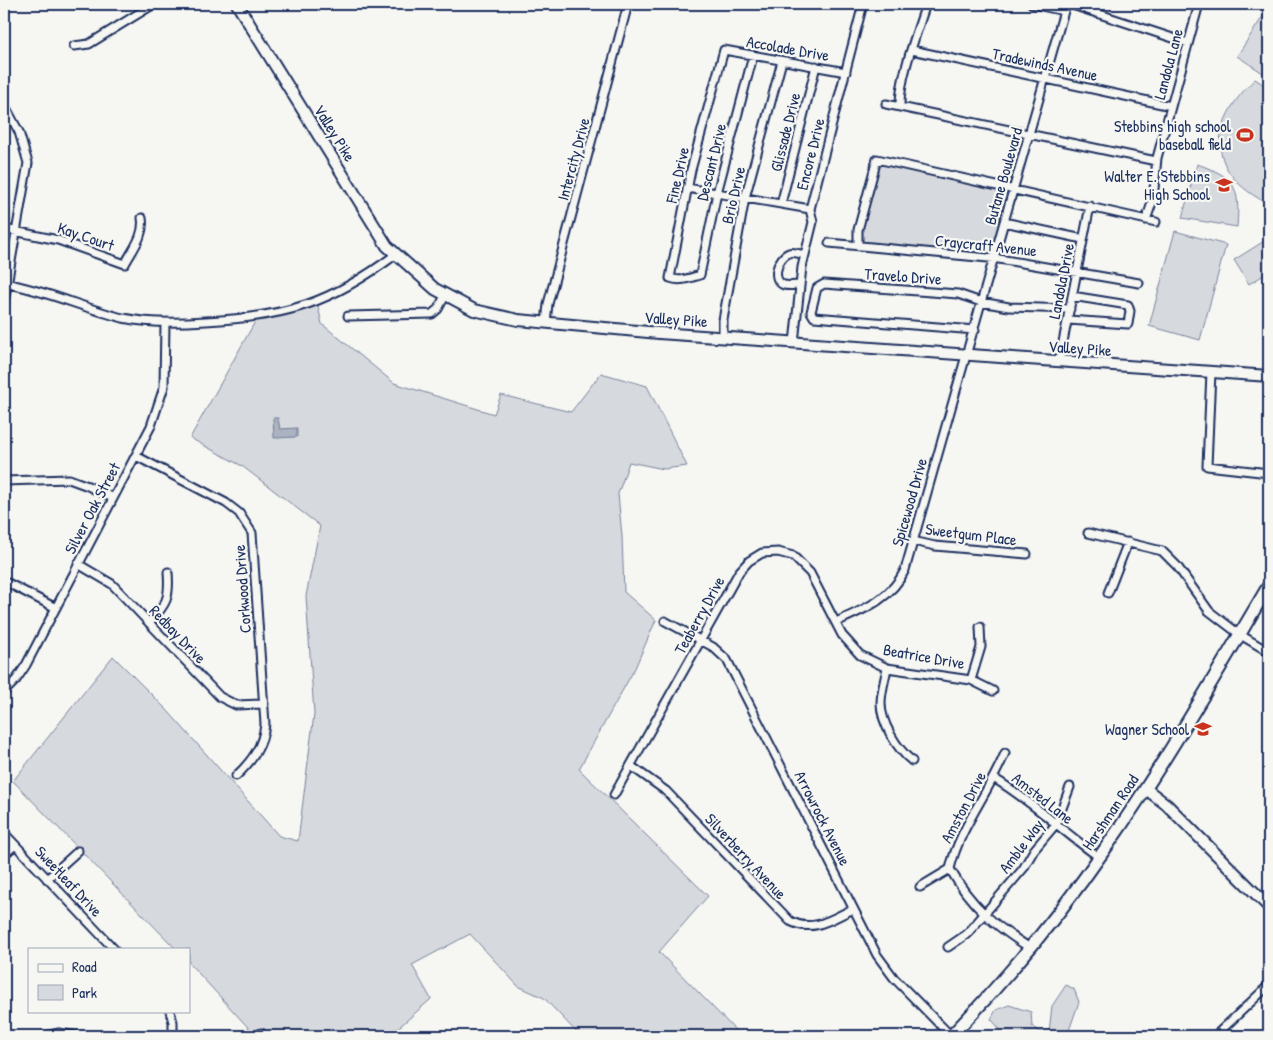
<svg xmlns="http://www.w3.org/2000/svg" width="1273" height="1040" font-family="'Patrick Hand',sans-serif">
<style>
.green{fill:#d6d9dd;stroke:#78849e}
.water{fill:#abb2c0;stroke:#717e99}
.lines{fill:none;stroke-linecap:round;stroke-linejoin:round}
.street-casing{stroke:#1b2f5e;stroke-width:11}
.secondary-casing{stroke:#1b2f5e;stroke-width:14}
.primary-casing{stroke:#1b2f5e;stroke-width:15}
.street{stroke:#f6f6f2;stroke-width:7}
.secondary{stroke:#f6f6f2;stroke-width:10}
.primary{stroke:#f6f6f2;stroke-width:11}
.labels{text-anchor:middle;stroke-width:4.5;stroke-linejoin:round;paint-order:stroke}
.street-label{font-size:16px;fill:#1b2f5e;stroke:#f6f6f2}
.poi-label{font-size:16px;fill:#1b2f5e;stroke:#f6f6f2;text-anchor:end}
</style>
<rect width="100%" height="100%" fill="#f6f6f2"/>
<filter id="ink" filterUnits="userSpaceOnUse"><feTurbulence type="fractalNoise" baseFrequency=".02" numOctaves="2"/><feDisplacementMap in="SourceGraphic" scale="10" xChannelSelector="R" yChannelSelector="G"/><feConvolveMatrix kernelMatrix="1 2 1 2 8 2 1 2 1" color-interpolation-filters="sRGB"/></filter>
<g filter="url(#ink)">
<path class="green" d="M1269 7V77L1237 56Z
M1255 79 1269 88V204C1206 173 1207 125 1255 79Z
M877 159 1013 189 994 259 858 245Z
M1197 164C1236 177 1240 187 1237 227L1182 218Z
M1175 231 1226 245 1200 340 1149 326Z
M1269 238V272L1249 284 1234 260Z
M317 302 322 324 394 383 494 414 501 395 571 412 601 373 647 386 687 466 664 469 629 462 618 494 622 536 624 592 656 620 635 668 579 769 708 896 659 952 741 1036H580L544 998 518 986 470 934 412 965 431 999 389 1036H256L189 963V949H176L13 781 113 656 167 710 279 836 298 841 314 714 306 596 320 526 242 466 190 438 257 318Z
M1066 985 1074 989 1079 1002 1067 1036H1006L991 1019 996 1010 1009 1005 1031 1012 1032 1026 1038 1031 1049 1032 1052 1006Z"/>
<path class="water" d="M273 418H278L280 429 297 428V437L274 438Z"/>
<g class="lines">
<g class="street-casing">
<path id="street" d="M1032 4 1064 11
M1069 4 1188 43
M74 46 89 44 154 4
M912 50 1171 106
M753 56 717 193 700 275C690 278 680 282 670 278L691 170 724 50 846 72
M4 104 19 132 28 163 4 302
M886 104 1156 161
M900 107C899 79 917 32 926 4
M687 188 810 209
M781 204 816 66
M1146 220 1153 200 1157 158 1199 4
M1004 222 1083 239
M4 229 58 240 125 264C133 249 145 235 142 218
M829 243 999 259 1139 283
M858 245V230L877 159 1156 222
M4 283C45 290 83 308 123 318 151 324 179 323 206 321 286 317 331 303 395 255
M800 285C795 285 789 286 784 285 770 280 778 257 789 253 793 251 800 254 804 255
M348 316 432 314 438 309 445 296
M1068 320 1128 324 1130 311 1128 305 1072 296
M546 323 548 304 628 4
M975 330 814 317 811 312 817 288 824 284 958 294 981 302 1009 307 1070 309
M723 337V320L745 198 782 61
M794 343 802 267 813 222 810 209 863 4
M1059 362 1090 206
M1211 372 1207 466 1269 473
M136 456 226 503 239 513 252 533 265 724C263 746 252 761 236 776
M4 481 69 479 88 486 113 498
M1088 533 1162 551 1177 566 1209 611 1239 634 1269 652
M913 541 935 546 1027 554
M78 564 112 584 220 697 236 705 264 704
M4 581 56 608
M1108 593 1128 542
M665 621 713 647 727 660 877 955 894 978 951 1036
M836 622C865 609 891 599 905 570L1066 4
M149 623C167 604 170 598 168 572
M887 668C885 679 881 692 881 703 881 723 897 749 912 761
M971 680 981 647 980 627
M4 692 16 680 26 665 151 426 164 387 165 323
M631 766 666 791 790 921C813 933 832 919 853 909
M995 779C1032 801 1063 832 1099 857
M614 795 739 572 749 561 762 553 778 552 793 556 810 573 842 635 860 655 887 668 971 680 993 691
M4 833 114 949
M4 855 15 845
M950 869C971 906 995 926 1030 948
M47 879 78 851
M920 887 950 869C959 828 989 793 1005 753
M948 947 967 934 1023 869 1034 850 1056 824 1070 787
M170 1011 173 1022V1036
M45 1036 59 1033 77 1036
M260 1036 261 1033
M1215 1036 1269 985"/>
</g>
<g class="secondary-casing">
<path id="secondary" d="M237 4 387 246 435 289 474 310 518 320 659 333 1269 376
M1146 789 1167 805 1269 907"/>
</g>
<g class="primary-casing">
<path id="primary" d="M951 1036C1007 978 1059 916 1105 849 1164 765 1216 674 1269 585"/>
</g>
<use href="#street" class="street"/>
<use href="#secondary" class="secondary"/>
<use href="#primary" class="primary"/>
</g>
</g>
<defs>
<g id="stadium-bare" transform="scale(1.35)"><path d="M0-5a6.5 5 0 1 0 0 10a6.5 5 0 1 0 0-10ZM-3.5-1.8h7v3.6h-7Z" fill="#c8321e" stroke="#f6f6f2" stroke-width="2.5" paint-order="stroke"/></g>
<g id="school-bare" transform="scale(1.35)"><path d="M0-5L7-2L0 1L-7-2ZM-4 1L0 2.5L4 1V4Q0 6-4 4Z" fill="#c8321e" stroke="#f6f6f2" stroke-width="2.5" paint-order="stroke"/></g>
</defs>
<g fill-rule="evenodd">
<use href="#stadium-bare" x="1245" y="135"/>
<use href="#school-bare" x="1224" y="185"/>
<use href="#school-bare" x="1203" y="729"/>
</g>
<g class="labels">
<g class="street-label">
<text transform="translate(788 48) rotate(10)" y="6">Accolade Drive</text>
<text transform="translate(1045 64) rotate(12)" y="6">Tradewinds Avenue</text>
<text transform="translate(1168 64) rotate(-75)" y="6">Landola Lane</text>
<text transform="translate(785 132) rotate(-76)" y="6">Glissade Drive</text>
<text transform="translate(335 133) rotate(58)" y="6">Valley Pike</text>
<text transform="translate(810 154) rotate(-76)" y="6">Encore Drive</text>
<text transform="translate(573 159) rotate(-75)" y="6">Intercity Drive</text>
<text transform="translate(711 162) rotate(-76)" y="6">Descant Drive</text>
<text transform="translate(677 175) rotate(-77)" y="6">Fine Drive</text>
<text transform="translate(1003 176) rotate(-74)" y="6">Butane Boulevard</text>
<text transform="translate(733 195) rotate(-77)" y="6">Brio Drive</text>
<text transform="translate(86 236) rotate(19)" y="6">Kay Court</text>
<text transform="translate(986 245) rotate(6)" y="6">Craycraft Avenue</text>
<text transform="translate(903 276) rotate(4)" y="6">Travelo Drive</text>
<text transform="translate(1061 281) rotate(-79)" y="6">Landola Drive</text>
<text transform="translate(676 319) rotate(4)" y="6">Valley Pike</text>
<text transform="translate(1080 348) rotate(4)" y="6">Valley Pike</text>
<text transform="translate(909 502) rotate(-74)" y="6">Spicewood Drive</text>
<text transform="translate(92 508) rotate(-62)" y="6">Silver Oak Street</text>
<text transform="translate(971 534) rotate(7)" y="6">Sweetgum Place</text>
<text transform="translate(242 589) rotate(-94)" y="6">Corkwood Drive</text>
<text transform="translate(699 615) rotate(-61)" y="6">Teaberry Drive</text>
<text transform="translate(178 634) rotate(46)" y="6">Redbay Drive</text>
<text transform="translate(924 656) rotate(10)" y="6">Beatrice Drive</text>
<text transform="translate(1043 798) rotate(38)" y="6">Amsted Lane</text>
<text transform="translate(963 807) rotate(-62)" y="6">Amston Drive</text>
<text transform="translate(1110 812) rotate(-56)" y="6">Harshman Road</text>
<text transform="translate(823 818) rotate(63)" y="6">Arrowrock Avenue</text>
<text transform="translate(1021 846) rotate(-53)" y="6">Amble Way</text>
<text transform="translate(746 856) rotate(47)" y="6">Silverberry Avenue</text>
<text transform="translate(69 881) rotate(47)" y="6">Sweetleaf Drive</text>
</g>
<g class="poi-label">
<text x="1231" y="132">Stebbins high school<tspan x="1231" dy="18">baseball field</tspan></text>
<text x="1210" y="182">Walter E. Stebbins<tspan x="1210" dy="18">High School</tspan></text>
<text x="1189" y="735">Wagner School</text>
</g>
</g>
<rect width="1273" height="1040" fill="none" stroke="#f6f6f2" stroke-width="20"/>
<rect x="10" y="10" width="1253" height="1020" fill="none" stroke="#1b2f5e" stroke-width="2" filter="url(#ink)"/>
<rect x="28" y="948" width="162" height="65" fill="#f6f6f2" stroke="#9ea6b7"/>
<rect x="38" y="964" width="25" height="8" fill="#f6f6f2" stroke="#9ea6b7"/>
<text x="72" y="972" font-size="15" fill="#1b2f5e">Road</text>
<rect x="38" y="985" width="25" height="15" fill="#d6d9dd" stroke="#9ea6b7"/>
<text x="72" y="998" font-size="15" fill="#1b2f5e">Park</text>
</svg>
